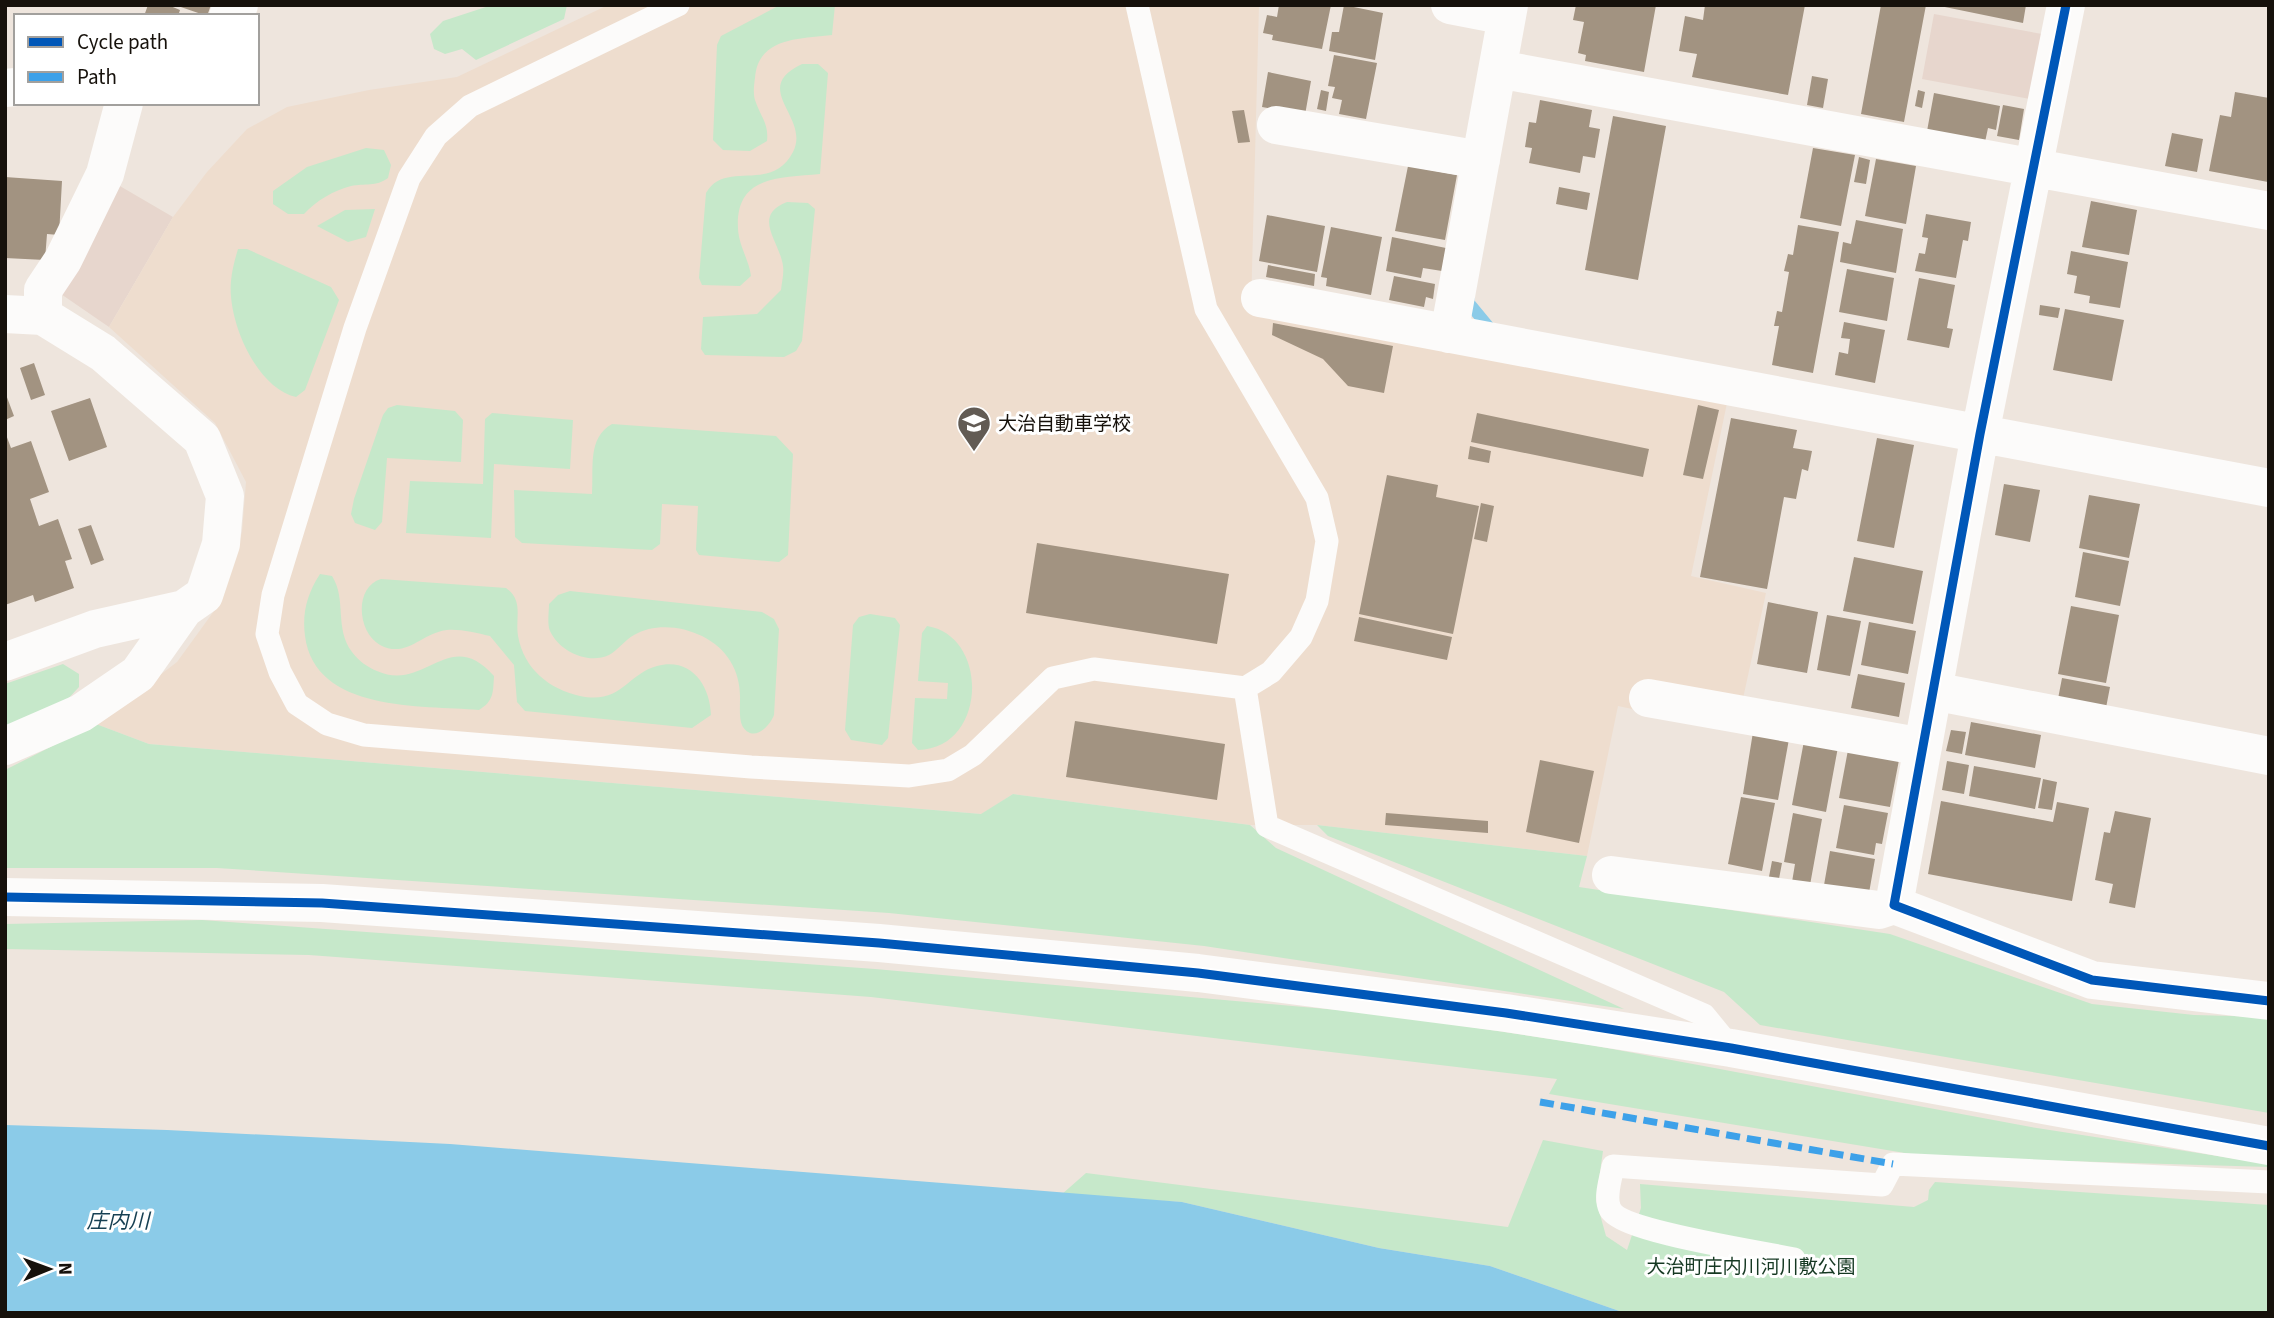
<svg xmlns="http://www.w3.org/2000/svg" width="2274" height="1318" font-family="'Source Sans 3','Noto Sans JP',sans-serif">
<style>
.industrial{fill:#e7d6cd}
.built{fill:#eeddce}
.green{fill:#c6e8ca}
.water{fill:#8bcbe8}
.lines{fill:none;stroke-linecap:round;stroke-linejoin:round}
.stream{stroke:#8bcbe8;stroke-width:12}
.building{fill:#a29381}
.service{stroke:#fcfbfa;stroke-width:23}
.minor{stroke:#fcfbfa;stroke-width:38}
.tertiary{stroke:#fcfbfa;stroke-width:38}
.quiet{stroke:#3da1e9;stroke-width:7;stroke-dasharray:14 7;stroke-linecap:butt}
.cycleway-casing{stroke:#fff;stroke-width:13}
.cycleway{stroke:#0057b8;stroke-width:9}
.labels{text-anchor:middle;stroke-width:6;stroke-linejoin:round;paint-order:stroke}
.poi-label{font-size:19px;fill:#16110b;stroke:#fff;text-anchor:start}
.park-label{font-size:19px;fill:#153822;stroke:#fff}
.water-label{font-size:21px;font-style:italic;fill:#174053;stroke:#fff}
</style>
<rect width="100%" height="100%" fill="#eee5dd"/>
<path class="industrial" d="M1934 14 2042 34 2030 99 1922 79Z
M113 182 173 217 109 327 58 292Z"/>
<path class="built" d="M608 5H1259L1251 308 1727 403 1691 576 1766 593 1742 703 1637 710 1618 706 1587 856 1317 825H1250L1013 794 982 814 149 744 96 724 177 662 222 600 242 532 246 482 215 423 109 327 173 217 207 172 247 129 287 107 369 90 457 77Z"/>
<path class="green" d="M492 5H567L564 19 476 60 462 49 445 54 434 49 430 34 443 21Z
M780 5H835L832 35C800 39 758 37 755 78 754 85 753 93 755 100 760 116 769 123 767 141L750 151 723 150 713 140 717 45 721 36Z
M802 64H818L828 73 820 174C779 178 735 175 738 229 739 246 749 260 751 276L740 286 702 285 699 278 706 193C725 159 771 194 793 152 811 117 749 89 802 64Z
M366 148 384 150 391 165 388 178C376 187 365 183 351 186 333 191 317 200 304 214H288L273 204V191L307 167Z
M787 202 808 203 815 209 802 341 796 351 784 357 705 355 701 349 703 317 757 314 781 290C782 280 785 271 782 261 777 239 753 215 787 202Z
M375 209 366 237 348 242 317 226 345 210Z
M238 249H247L331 287 339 300 305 390 296 397C256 388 227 320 231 281 232 270 235 259 238 249Z
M397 405 455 411 463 420 461 462 387 458 382 522 375 530 355 523 351 514 354 499 383 415 388 408Z
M492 413 573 420 570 469 494 464 491 538 406 533 410 481 483 484 485 419Z
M612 424 776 436 793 454 788 555 779 562 699 555 696 550 698 506 662 504 660 544 652 550 522 543 515 537 514 490 592 494C594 468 587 438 612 424Z
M320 574 332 576C347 599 334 628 352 652 359 661 367 667 377 671 425 693 449 625 494 676 493 692 494 701 479 710 422 705 315 713 305 636 302 613 307 594 320 574Z
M381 579 506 588C524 601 515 617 518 636 524 669 549 689 580 696 621 705 627 674 657 666 691 657 710 685 711 715L692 728 525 711 517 702 514 665 490 636C476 633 461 629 447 630 421 633 407 659 380 645 357 632 354 587 381 579Z
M570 591 762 612 774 619 779 629 774 715C770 726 754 743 743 727 739 720 740 709 740 700 741 672 728 649 702 636 682 626 654 623 634 635 625 640 618 650 609 655 588 665 559 651 550 631 547 624 549 612 549 604L558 595Z
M870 614 895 618 900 625 888 738 882 745 851 740 845 730 853 625 859 617Z
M927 626C990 636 987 749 918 750L912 743 915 698 947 699 948 683 918 681 922 633Z
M63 664 79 674V687L66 701 5 728V684Z
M96 724 149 744 981 814 1013 794 1250 825 1276 848 1624 1009 1204 946 889 913 217 868H5V770Z
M1317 825 1587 856 1579 887 1890 934 2092 1004 2194 1015 2269 1017V1113L1760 1025 1724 992 1328 836Z
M202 920 875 969 1383 1014 1591 1045 2031 1127 2269 1164V1167L1929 1157 1549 1094 1557 1079 871 997 309 955 5 949V924Z
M1543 1140 1603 1151 1596 1200 1606 1236 1627 1250 1641 1208 1640 1184 1914 1207 1928 1200 1929 1190 1935 1182 2269 1205V1313H1625L1490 1266 1379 1248 1182 1202 1061 1195 1086 1173 1508 1227Z"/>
<path class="water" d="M5 1125 167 1130 450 1144 1182 1202 1379 1248 1490 1266 1625 1313H5Z"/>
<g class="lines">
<path class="stream" d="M1469 295 1468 302 1492 331"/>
</g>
<path class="building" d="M148 5H168L180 10 178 16H144Z
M175 5H211L207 16Z
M1279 5H1331L1322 49 1272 40 1273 35 1263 33 1267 15 1277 17Z
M1344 5 1383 13 1375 60 1329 51 1332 32H1339Z
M1576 5H1656L1644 72 1585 61 1586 55 1578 53 1584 22 1573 20Z
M1705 5H1805L1788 95 1692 77 1697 54 1679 51 1685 16 1703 20Z
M1881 5H1926L1904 122 1861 114Z
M1935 5H2026L2023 23Z
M1334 55 1377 63 1366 119 1339 114 1342 100 1332 98 1335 87 1328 86Z
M1268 72 1311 81 1305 115 1262 107Z
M1812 76 1828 79 1823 108 1807 105Z
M1321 90 1329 92 1326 111 1317 109Z
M1918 90 1925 92 1922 108 1915 106Z
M2235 92 2269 98 2268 182 2209 171 2220 115 2231 117Z
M1934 93 2000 106 1996 130 1988 128 1985 142 1927 131Z
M1540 100 1592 110 1589 127 1600 129 1595 158 1583 156 1580 173 1529 163 1532 148 1525 147 1529 122 1536 123Z
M2003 105 2024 109 2019 140 1997 136Z
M1244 110 1250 142 1238 143 1232 111Z
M1613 116 1666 126 1638 280 1585 270Z
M2172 133 2203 139 2197 172 2165 166Z
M1813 148 1855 155 1841 226 1800 218Z
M1859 157 1870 160 1866 184 1854 182Z
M1876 159 1916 166 1906 224 1865 216Z
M1408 166 1457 175 1445 240 1395 231Z
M5 177 62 181 59 235 47 234 45 260 5 258Z
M1559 187 1590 193 1587 210 1556 204Z
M2091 201 2137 210 2129 255 2082 247Z
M1926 214 1971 222 1968 241 1963 240 1956 278 1915 271 1919 253 1925 254 1928 238 1922 237Z
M1267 215 1325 226 1317 272 1259 261Z
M1856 220 1903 229 1896 273 1840 262 1843 242 1851 244Z
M1798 225 1839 232 1813 373 1772 365 1779 326H1774L1777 311 1782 312 1789 272 1784 271 1788 254 1793 255Z
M1331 227 1382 237 1371 295 1326 286 1327 278 1321 277Z
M1392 237 1446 248 1442 271 1423 268 1421 278 1386 271Z
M2071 251 2128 262 2120 308 2089 303 2090 296 2074 293 2077 276 2067 274Z
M1268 265 1315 274 1314 286 1266 277Z
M1847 269 1894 278 1887 321 1839 312Z
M1394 276 1435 284 1433 299 1426 297 1424 307 1389 300Z
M1919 278 1955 285 1947 328 1953 329 1949 348 1907 340Z
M2040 305 2060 308 2058 318 2039 315Z
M2065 309 2124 320 2112 381 2053 370Z
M1844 322 1885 330 1875 383 1835 375 1839 352 1848 354 1850 339 1841 338Z
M1273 323 1393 346 1384 393 1348 386 1323 359 1272 335Z
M34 363 45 395 31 400 20 368Z
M5 392 14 416 5 420Z
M90 398 107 447 69 461 51 411Z
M1698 405 1719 410 1703 479 1683 475Z
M1477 413 1649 449 1643 477 1471 442Z
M1731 418 1797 430 1793 448 1812 451 1808 471 1802 469 1796 499 1784 497 1767 589 1700 577Z
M5 432 11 448 31 441 49 492 30 499 39 526 58 519 72 559 65 561 74 588 35 602 33 595 5 605Z
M1877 438 1914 445 1894 548 1857 541Z
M1470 446 1491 451 1489 463 1468 459Z
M1387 475 1438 485 1436 497 1479 506 1453 634 1359 614Z
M2004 484 2040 490 2030 542 1995 535Z
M2089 495 2140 504 2129 558 2079 548Z
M1481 503 1494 506 1487 542 1474 539Z
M91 525 104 560 91 565 78 529Z
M1037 543 1229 574 1217 644 1026 613Z
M2083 552 2129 561 2120 606 2075 597Z
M1854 557 1923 571 1913 624 1843 611Z
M1768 602 1818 612 1807 673 1757 664Z
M2071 606 2119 615 2106 683 2058 674Z
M1827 615 1861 621 1850 676 1817 670Z
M1359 617 1452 637 1447 660 1354 641Z
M1869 622 1916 631 1908 674 1861 665Z
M1858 674 1905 683 1899 717 1851 708Z
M2062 678 2110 687 2105 713 2057 704Z
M1075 721 1225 744 1217 800 1066 777Z
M1971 722 2041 735 2035 768 1965 755Z
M1951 730 1966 732 1962 754 1946 751Z
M1753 732 1789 739 1778 800 1743 794Z
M1804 741 1838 747 1826 812 1792 805Z
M1848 750 1899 760 1890 807 1839 798Z
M1540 760 1594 771 1579 843 1526 832Z
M1947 761 1969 765 1964 794 1942 790Z
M1974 766 2041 778 2035 809 1969 796Z
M2043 779 2057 782 2052 810 2038 808Z
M1741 797 1775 803 1762 871 1728 864Z
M1941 801 2053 822 2057 802 2089 808 2072 901 1928 874Z
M1844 805 1888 813 1882 844 1876 843 1874 855 1836 848Z
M2115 811 2151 818 2135 908 2109 903 2113 884 2095 880 2104 832 2110 833Z
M1386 813 1488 821V833L1385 825Z
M1793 813 1822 819 1810 885 1792 882 1795 864 1784 862Z
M1830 851 1875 859 1869 893 1824 885Z
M1772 861 1782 863 1778 884 1768 882Z"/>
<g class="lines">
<path class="service" d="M678 5 470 106 436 136 409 178 355 328 273 595 267 634 280 672 297 704 327 724 364 735 751 767 909 776 948 770 973 755 1053 678 1094 669 1245 688
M1137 5 1206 309 1317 498 1327 541 1317 601 1301 637 1271 672 1245 688 1267 826 1704 1015 1731 1048
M1794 1259C1763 1252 1621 1232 1610 1209 1604 1197 1611 1179 1613 1166L1882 1185 1893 1164 2269 1182"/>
<path class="minor" d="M1450 5 1507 16
M2066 5 1980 434 1894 905 2092 980 2269 1001
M228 16 239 5
M1498 69 2269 211
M5 88 16 87
M1276 125 1481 160
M1260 298 2269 488
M5 314 43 316 103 353 202 439 225 496 221 544 204 595 184 609 138 674 81 713 5 746
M43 316V290L63 260 105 174 124 103
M1449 334 1509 5
M5 662 95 629 184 609
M1933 691 2269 756
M1648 698 1923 747
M1611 875 1879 910 1894 905"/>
<path class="tertiary" d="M5 897 322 903 879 943 1198 973 1506 1013 1731 1048 2269 1146"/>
<path class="quiet" d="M1540 1102 1893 1164"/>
<g class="cycleway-casing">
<path id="cycleway" d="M2066 5 1980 434 1894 905 2092 980 2269 1001
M5 897 322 903 879 943 1198 973 1506 1013 1731 1048 2269 1146"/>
</g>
<use href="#cycleway" class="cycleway"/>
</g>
<defs>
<g id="university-pin" transform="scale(1.75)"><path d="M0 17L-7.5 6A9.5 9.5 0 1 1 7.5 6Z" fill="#625b54" stroke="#fff"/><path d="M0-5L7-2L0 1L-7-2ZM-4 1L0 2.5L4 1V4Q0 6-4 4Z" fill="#fff"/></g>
</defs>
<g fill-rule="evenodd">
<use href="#university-pin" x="974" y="423"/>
</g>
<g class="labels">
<g class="poi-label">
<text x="998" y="430">大治自動車学校</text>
</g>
<g class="park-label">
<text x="1751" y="1273">大治町庄内川河川敷公園</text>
</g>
<g class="water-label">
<text x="118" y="1228">庄内川</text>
</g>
</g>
<rect width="2274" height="1318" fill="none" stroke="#16110b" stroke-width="14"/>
<rect x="14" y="14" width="245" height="91" fill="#ffffff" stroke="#a2a09d" stroke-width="2"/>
<rect x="28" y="37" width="35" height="10" fill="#0057b8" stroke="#a2a09d" stroke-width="2"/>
<text x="77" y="49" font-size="21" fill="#16110b">Cycle path</text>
<rect x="28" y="72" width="35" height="10" fill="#3da1e9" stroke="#a2a09d" stroke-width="2"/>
<text x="77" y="84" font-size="21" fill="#16110b">Path</text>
<g transform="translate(49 1269) rotate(89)" stroke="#ffffff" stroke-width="5" paint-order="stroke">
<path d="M0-5L12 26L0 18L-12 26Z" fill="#16110b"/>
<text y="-10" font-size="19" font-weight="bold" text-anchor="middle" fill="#16110b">N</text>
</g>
</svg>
